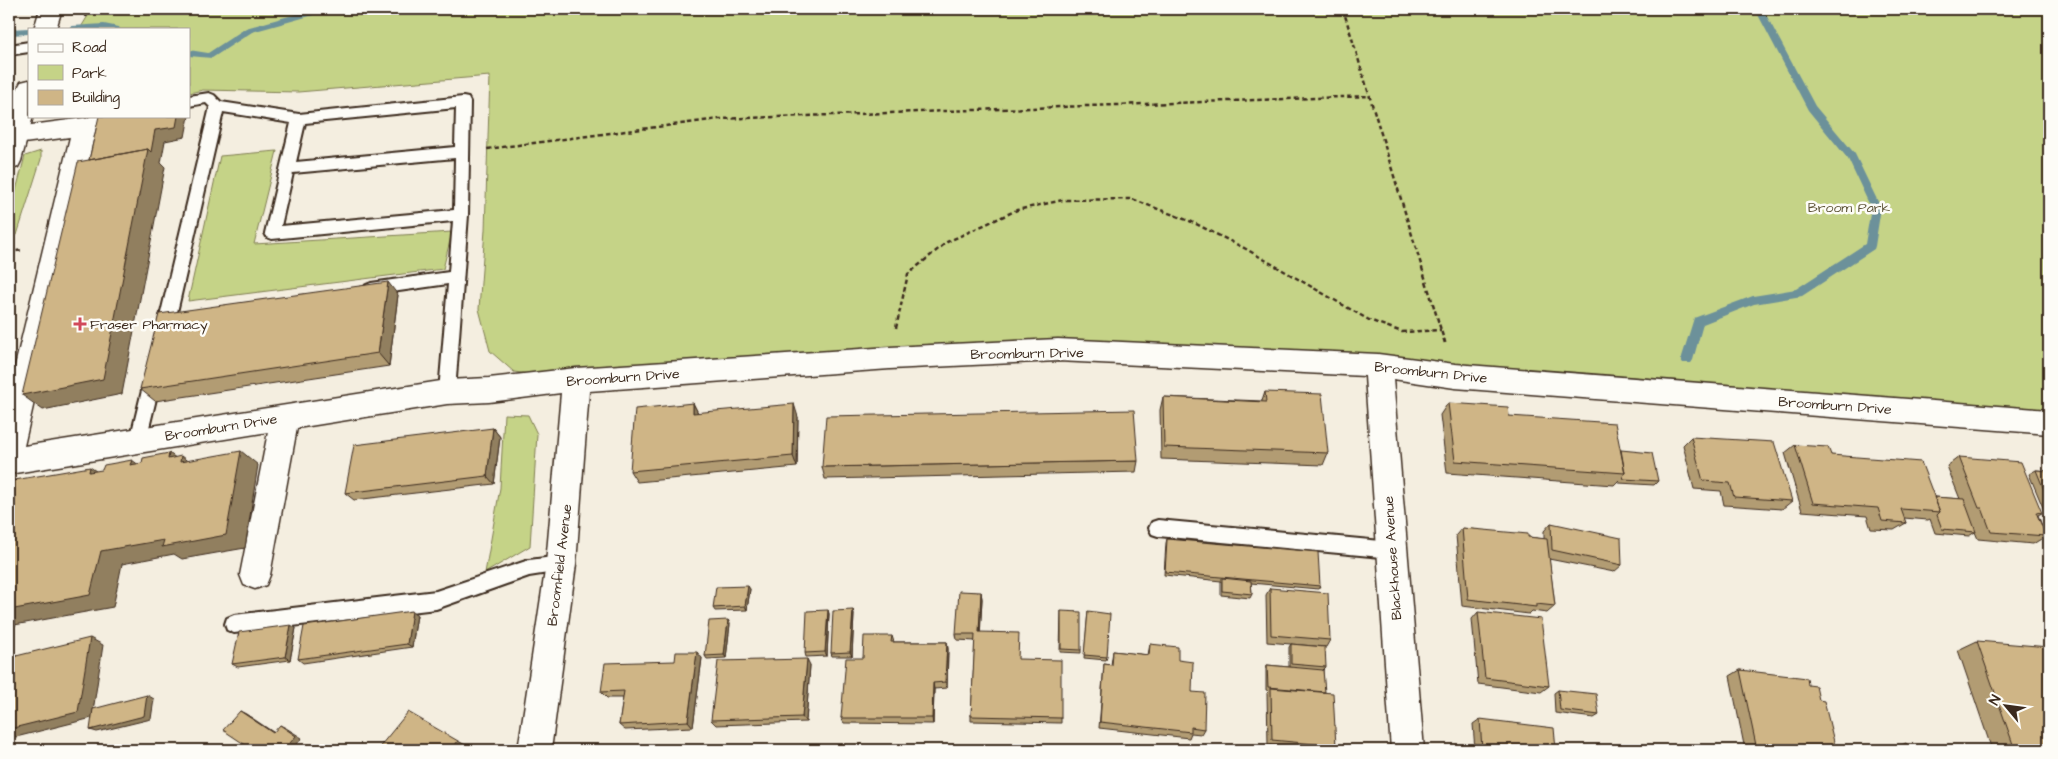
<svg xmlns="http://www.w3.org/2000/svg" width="2058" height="759" font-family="'Architects Daughter',sans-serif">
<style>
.green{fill:#c5d387;stroke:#807e52}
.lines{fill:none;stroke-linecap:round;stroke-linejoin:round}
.stream{fill:#6c919a;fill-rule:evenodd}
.service-casing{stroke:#3b2a1e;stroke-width:4}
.minor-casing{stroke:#3b2a1e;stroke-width:3}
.tertiary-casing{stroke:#3b2a1e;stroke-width:3}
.path-far1{stroke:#3b2a1e;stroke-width:2.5;stroke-dasharray:4.5 3;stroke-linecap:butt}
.path{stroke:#3b2a1e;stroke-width:3;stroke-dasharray:5.5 4.5;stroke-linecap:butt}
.service{fill:#fdfcf7;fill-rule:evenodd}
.minor{fill:#fdfcf7;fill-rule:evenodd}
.tertiary{fill:#fdfcf7;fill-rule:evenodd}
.wall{fill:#b29c73;stroke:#3b2a1e}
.shaded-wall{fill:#917f5e;stroke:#3b2a1e}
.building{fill:#cfb586;stroke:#3b2a1e}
.poi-dot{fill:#d1495b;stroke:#fdfcf7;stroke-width:2}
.labels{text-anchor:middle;stroke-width:5;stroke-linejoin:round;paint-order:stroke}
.park-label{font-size:14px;fill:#5e5438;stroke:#fdfcf7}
.poi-label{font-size:14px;fill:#3b2a1e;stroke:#fdfcf7;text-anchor:start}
.street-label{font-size:14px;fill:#3b2a1e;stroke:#fdfcf7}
</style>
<rect width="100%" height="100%" fill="#f4eee0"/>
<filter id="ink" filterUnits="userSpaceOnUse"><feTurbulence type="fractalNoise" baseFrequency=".02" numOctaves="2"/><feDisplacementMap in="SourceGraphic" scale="10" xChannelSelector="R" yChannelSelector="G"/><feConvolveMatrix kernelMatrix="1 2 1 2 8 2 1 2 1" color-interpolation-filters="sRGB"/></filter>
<g filter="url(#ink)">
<path class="green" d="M92 9H2049V422L1455 376 1058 350 576 380 514 372 490 351 479 309 485 230 490 76 298 92 203 90 189 93V29H80Z
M41 151V159L17 235 9 237V217L25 156Z
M277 151 254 244 452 232 443 269 188 301 220 156Z
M504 414 528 415 537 434 530 546 485 573 500 488Z"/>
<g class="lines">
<path class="stream" d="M314 9H336L332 12 317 14 252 32 212 58 189 56V50L208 53 246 28Z
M1755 9H1763L1815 106 1855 154 1881 208 1875 246 1874 249 1802 296 1754 304 1703 324 1693 360 1691 363H1683L1681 360 1694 318 1753 296 1796 289 1865 244 1871 208 1848 159 1808 110Z
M104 24 119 27 120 29H68L72 26Z
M29 28 32 29H29V34L9 35V29Z"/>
<g class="service-casing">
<path id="service" d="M29 42V52L9 55V45Z
M209 93 214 95 221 102 299 114 463 97 468 98 470 102 468 215 455 392 453 397 447 399 441 397 439 392 448 284 371 295 366 293 363 289 366 285 371 283 449 272 453 221 272 239 267 237 265 233 291 123 223 112 172 334 170 339 164 341 158 339 156 334 210 107 206 103 189 106V96ZM456 108 455 147 296 162 305 123ZM455 158 454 210 281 226 293 173Z
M91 116H110C104 124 89 133 79 131L77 127 79 123Z
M154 367 160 369 162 374 146 440 144 445 138 447 132 445 130 440 146 374 148 369Z
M1158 520 1392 542 1398 544 1401 550 1398 556 1392 558 1158 536 1152 534 1149 528 1152 522Z
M561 556 567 558 570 564 567 570 529 576 436 609 234 633 227 630 225 624 227 618 234 615 436 591 529 560Z"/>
</g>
<g class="minor-casing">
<path id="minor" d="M84 118 92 121 96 127 24 446 447 380 489 378 576 368 890 347 1058 339 1378 354 1455 364 2049 410V434L1455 388 1393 379 1424 750H1391L1365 376 1058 361 890 369 589 391 576 564 551 750H518L546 564 561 393 489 402 447 404 297 428 270 575 266 585 255 589 244 585 240 575 268 432 9 474V391L70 137 16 144 9 142V128Z"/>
</g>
<g class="tertiary-casing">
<path id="tertiary" d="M40 9H62L56 29H34Z
M29 80V116H33L21 161 18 167 9 170C7 142 6 108 21 82Z"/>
</g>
<path class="path-far1" d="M1343 9 1444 340
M86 17 88 9
M487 149 719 119 1371 96
M9 252 23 250
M896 328 908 274 947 242 1017 210 1063 200 1132 199 1192 222 1246 249 1369 320 1402 332 1441 330"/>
<path class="path" d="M1444 339 1445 343"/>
<use href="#service" class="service"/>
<use href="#minor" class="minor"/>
<use href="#tertiary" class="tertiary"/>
</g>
<path class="wall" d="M398 295 389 366 155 401 140 389Z
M1265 392 1328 453 1323 465 1161 459 1160 410 1163 397 1262 401Z
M693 403 698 413 798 417 797 467 637 482 630 471Z
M1448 403 1509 416 1621 450 1658 481 1654 485 1619 483V480L1614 485 1447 473 1440 415Z
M493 428 500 437 494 484 354 500 345 493Z
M1691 437 1792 501 1782 509 1724 505 1721 491 1694 489 1683 445Z
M1795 445 1831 455 1935 497 1960 499 1947 466 1959 457 2042 513 2038 515 2046 536 2033 544 1978 539 1975 532 1969 536 1935 533 1930 519 1928 520 1904 518 1906 523 1894 530 1871 529 1867 516 1802 511 1785 453Z
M1138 461 1136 472 825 479 822 467Z
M2036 470 2049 471V511L2044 510 2029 474Z
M1551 523 1622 565 1614 572 1549 559 1555 606 1547 613 1532 611 1529 614 1462 606 1456 535 1462 528 1544 539V531Z
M1167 539 1320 586 1318 589 1251 583 1252 594 1250 598 1221 595V581L1164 575 1166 543Z
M1270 588 1330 640 1326 647 1267 642 1266 595Z
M750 589 747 610 715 611 713 608Z
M981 592 982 599 980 632 1018 659 1061 718V723L971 721V716L975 641 957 640 956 634Z
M828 610 829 614 827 656 806 657 805 653Z
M853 610 854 614 852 656H832L831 653Z
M1061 611 1081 650V653L1060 652Z
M1088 611 1107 657 1106 660 1084 658Z
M1478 612 1549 686 1541 692 1478 684 1472 619Z
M417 615 412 647 303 663 298 659Z
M728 620 730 624 726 658 707 659 705 656Z
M296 628 290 660 238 667 232 664Z
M892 636 894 642H947L948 649 947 688 934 689 933 724 844 723 841 718 863 658Z
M1977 641 2049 750H1992L1958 650Z
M1150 644 1178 660 1192 692 1204 729 1201 734 1191 733 1189 738 1099 728 1104 664 1111 665 1113 651 1148 655Z
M1291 644 1326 667 1323 670 1324 693 1336 746 1332 750H1324L1268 745 1267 693 1269 691 1266 690V668L1267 665 1289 667V647Z
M702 658 693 727 625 730 619 725 623 698H607L601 692Z
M810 665 806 722 716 725 711 720Z
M1740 670 1808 685 1819 700 1836 750H1745L1730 676Z
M1558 690 1599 715 1594 718 1555 713 1554 693Z
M1480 719 1556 750H1475L1473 724Z"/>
<path class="shaded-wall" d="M178 116H189L185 137 165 141 161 163 165 167 122 394 43 410 22 395 148 149 155 130Z
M388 282 398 295 389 366 378 353Z
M693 403 699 415 693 413Z
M794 404 798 417 797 467 793 456Z
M493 428 500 437 494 484 487 476Z
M241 451 258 465 245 548 182 559 174 554 122 564 113 607 9 626V610L101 551Z
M169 453 180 461 181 456 199 470 168 459Z
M132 460 151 474 130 465Z
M90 467 111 481 89 472Z
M748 586 750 589 747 610 745 606Z
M981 592 982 599 980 638 979 632Z
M828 610 829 614 827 656 825 652Z
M853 610 854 614 852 656 850 652Z
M412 611 417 615 412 647 407 644Z
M728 620 730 624 726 658 724 655Z
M291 625 296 628 290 660 285 657Z
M90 638 103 645 92 718 16 737 9 734V729Z
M947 642 948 649 947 688 945 682Z
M697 652 702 658 693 727 688 721Z
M807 659 810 665 806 722 802 717Z
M933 683 934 689 933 724 932 718Z
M147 695 154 699 151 719 97 732 90 730Z
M240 711 246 714 279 736 273 733Z
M280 725 286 728 302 738 292 750H284Z
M458 741 467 746 464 750H451Z
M100 745 114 750H99Z"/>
<path class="building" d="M99 116H178L176 127 155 130 151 152 148 149 89 160Z
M148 149 103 379 22 395 78 162Z
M388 282 378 353 140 389 159 314Z
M1265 392 1322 394 1328 453 1164 447 1163 397 1266 402Z
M693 403V413L794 404 793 456 630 471 635 409Z
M1448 403 1508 407 1509 416 1615 423 1625 473 1455 461Z
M1134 410 1138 461 822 467 826 416Z
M493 428 487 476 345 493 354 445Z
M1691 437 1774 442 1792 501 1734 497 1730 483 1703 481Z
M1795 445 1828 447 1831 455 1921 462 1940 512 1901 509 1906 523 1882 521 1878 508 1813 503Z
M1621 450 1652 453 1658 481 1624 479 1623 476 1625 473Z
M241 451 226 535 162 547 164 540 101 551 90 595 9 610V481L90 467 89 472 102 470 104 465 132 460 130 465 142 463 143 458 169 453 168 459 181 456 180 462Z
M1959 457 2021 462 2042 513 2036 512 2046 536 1991 532 1982 508H1979Z
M2036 470 2049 471V502Z
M1934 497 1964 499 1976 532 1942 529 1937 515 1940 512Z
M1551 523 1621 538 1622 565 1552 550Z
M1462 528 1528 534V537L1547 539 1555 606 1536 604V607L1468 599Z
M1167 539 1318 552 1320 586 1165 572Z
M1222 578 1251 581 1252 594 1222 591Z
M748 586 745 606 713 608 716 587Z
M1270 588 1328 593 1330 640 1271 635Z
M959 591 981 592 979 632 1019 633 1018 659 1061 660V718L971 716 975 634H956Z
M828 610 825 652 805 653 807 611Z
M853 610 850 652 831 653 833 611Z
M412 611 407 644 298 659 304 626Z
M1061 611 1081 612V650L1061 649Z
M1088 611 1110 614 1107 657 1084 655Z
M1478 612 1541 619 1549 686 1485 678Z
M728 620 724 655 705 656 709 621Z
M291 625 285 657 232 664 239 632Z
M864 636H892L891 642H947L945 682 933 683 932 718H841L846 658H863Z
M90 638 78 712 9 729V692L16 656Z
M1977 641 2049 647V750H2015Z
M1150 644 1178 647V660L1193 662 1192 692 1205 693 1204 729 1191 727V732L1100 722 1104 664 1112 665 1113 651 1149 655Z
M1291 644 1325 647 1326 667 1291 664Z
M676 652H697L688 721 619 725 624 691 601 692 605 663 675 661Z
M807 659 802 717 711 720 718 661Z
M1267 665 1323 670 1325 692 1268 687Z
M1740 670 1807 678 1808 685 1816 686 1819 700 1824 701 1836 750H1757Z
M1271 688 1333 693 1336 746 1272 740Z
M1558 690 1596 694 1599 715 1560 710Z
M147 695 144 716 90 730 93 709Z
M240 711 273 733 280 725 296 736 284 750H253L223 730Z
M408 712 458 741 451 750H377Z
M1480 719 1554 728 1556 750H1482Z
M1906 743 1911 750H1891Z
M100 745 99 750H80Z"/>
</g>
<path class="poi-dot" d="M77.5 316.5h5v5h5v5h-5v5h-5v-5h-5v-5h5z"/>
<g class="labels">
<g class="park-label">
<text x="1849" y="212">Broom Park</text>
</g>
<g class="poi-label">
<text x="90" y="329">Fraser Pharmacy</text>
</g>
<g class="street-label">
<text transform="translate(1027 353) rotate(-1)" y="5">Broomburn Drive</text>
<text transform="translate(1431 372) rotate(6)" y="5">Broomburn Drive</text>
<text transform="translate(623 377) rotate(-4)" y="5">Broomburn Drive</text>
<text transform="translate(1835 405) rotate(4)" y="5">Broomburn Drive</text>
<text transform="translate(221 427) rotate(-9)" y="5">Broomburn Drive</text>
<text transform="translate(1392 558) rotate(-94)" y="5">Blackhouse Avenue</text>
<text transform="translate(559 565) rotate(-83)" y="5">Broomfield Avenue</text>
</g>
</g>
<rect width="2058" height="759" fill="none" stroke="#fdfcf7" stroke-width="30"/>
<rect x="15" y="15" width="2028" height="729" fill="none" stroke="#3b2a1e" stroke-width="2" filter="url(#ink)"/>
<rect x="28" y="28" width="162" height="90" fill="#fdfcf7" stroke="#afa8a0"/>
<rect x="38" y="44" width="25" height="8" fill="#fdfcf7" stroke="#afa8a0"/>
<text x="72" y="52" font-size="15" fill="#3b2a1e">Road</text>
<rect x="38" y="65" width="25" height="15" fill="#c5d387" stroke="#afa8a0"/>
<text x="72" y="78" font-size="15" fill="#3b2a1e">Park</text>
<rect x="38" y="90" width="25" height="15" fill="#cfb586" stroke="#afa8a0"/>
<text x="72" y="102" font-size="15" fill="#3b2a1e">Building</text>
<g transform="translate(2006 706) rotate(299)" stroke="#fdfcf7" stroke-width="4" paint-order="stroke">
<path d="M0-4L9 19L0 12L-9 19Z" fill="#3b2a1e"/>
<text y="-8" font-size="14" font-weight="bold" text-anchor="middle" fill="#3b2a1e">N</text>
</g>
</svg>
